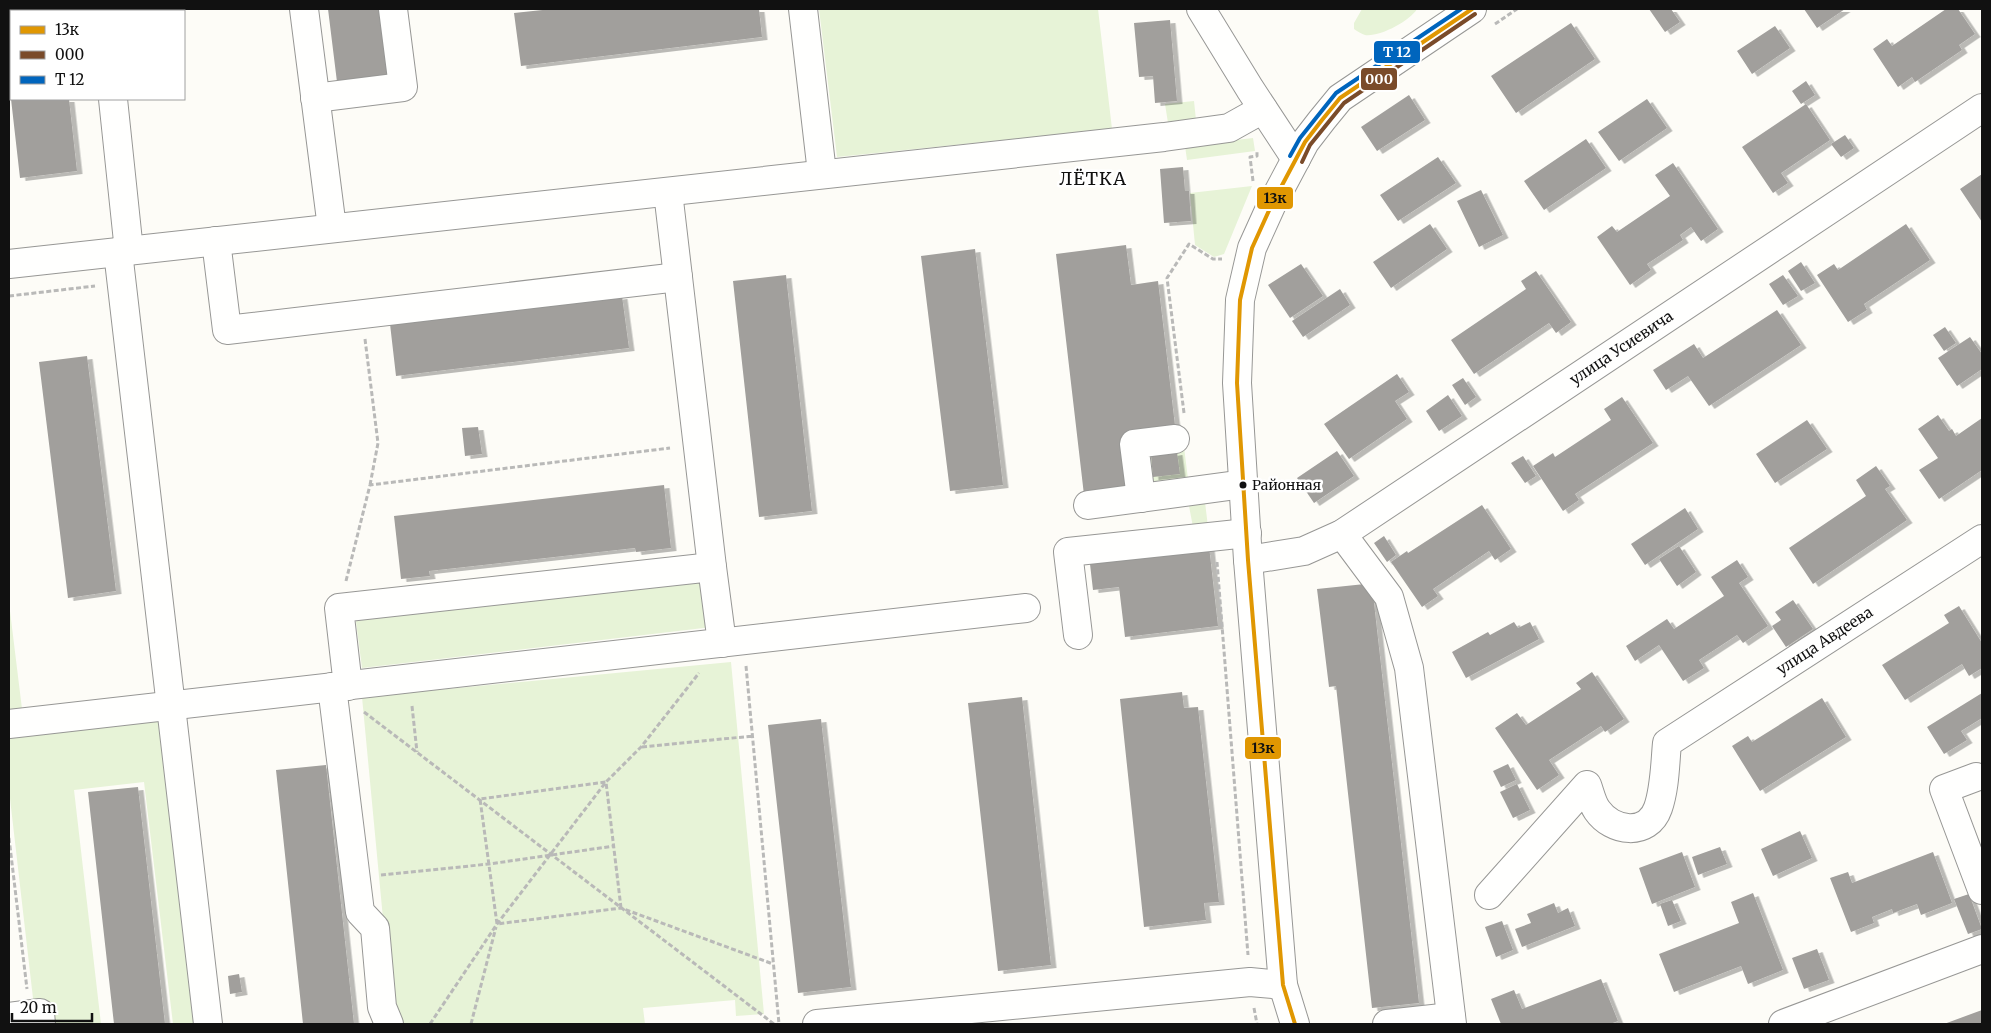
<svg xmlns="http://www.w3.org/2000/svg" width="1991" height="1033" font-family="Merriweather,serif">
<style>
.green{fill:#e7f3d7}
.building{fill:#a19f9c;filter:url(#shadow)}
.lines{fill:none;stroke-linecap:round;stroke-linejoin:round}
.minor-casing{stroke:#979795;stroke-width:30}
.path{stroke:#b9b9b8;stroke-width:3;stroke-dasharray:5 2.5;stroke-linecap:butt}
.minor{stroke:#fffffe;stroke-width:28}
.bus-1-casing{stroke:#fff;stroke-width:8}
.bus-2-casing{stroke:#fff;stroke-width:8}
.bus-3-casing{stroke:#fff;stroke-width:8}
.bus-1{stroke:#e09702;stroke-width:4}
.bus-2{stroke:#7a4b2a;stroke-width:4}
.bus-3{stroke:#0065bd;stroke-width:4}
.bus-dot{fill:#111;stroke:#fff;stroke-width:2}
.labels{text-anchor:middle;stroke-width:5;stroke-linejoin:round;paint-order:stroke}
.bus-label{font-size:14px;fill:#111;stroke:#fff;text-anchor:start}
.street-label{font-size:15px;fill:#111;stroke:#fff}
.quarter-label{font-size:18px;letter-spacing:1px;fill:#111;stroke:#fff}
.line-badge{stroke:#fff;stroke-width:2}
.badge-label{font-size:14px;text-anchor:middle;font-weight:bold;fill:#fff}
.pale-badge-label{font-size:14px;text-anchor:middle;font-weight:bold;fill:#111}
</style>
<defs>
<filter id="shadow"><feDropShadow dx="5.5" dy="3" stdDeviation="0" flood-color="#0004"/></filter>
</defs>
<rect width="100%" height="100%" fill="#fdfcf7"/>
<path class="green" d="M819 9H1098L1112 129 837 157Z
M1362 9H1417C1410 21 1380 37 1365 35 1362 34 1357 31 1354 29V23Z
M1194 101 1196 120 1168 123 1165 104Z
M1253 138 1255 151 1187 160 1185 146Z
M1252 186 1224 254 1214 257 1195 245 1190 193Z
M1184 447 1188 479 1149 483 1145 451Z
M1205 502 1208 527H1193L1189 506 1112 515Z
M705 572 712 627 362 668 355 614Z
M9 603 22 709 9 710Z
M731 662 764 1014 736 1016 735 1000 643 1008 645 1024H393L362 697Z
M163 720 199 1024H173L144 782 74 790 101 1024H49L34 1007 9 790V737Z"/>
<path class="building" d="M9 9H58L59 11H11L10 90Z
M328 9H380L388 76 337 82Z
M552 9H759L762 37 521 66 514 13Z
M1649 9H1671L1680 22 1665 32Z
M1804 9H1845L1817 28Z
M1946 9H1958L1975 34 1959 45 1962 50 1915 82 1912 77 1898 87 1873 49 1887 39 1892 46Z
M1170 20 1177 101 1155 103 1153 76 1139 77 1134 23Z
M1571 23 1595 59 1516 113 1491 76Z
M1775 26 1790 48 1752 74 1737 51Z
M1806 81 1815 95 1801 104 1792 91Z
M1409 95 1425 120 1377 151 1361 127Z
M11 99H69L77 171 20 178Z
M1647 99 1667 128 1619 161 1598 132Z
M1806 104 1830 140 1781 173 1788 183 1773 193 1742 147Z
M1845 135 1854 148 1841 157 1831 144Z
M1586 139 1606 168 1544 210 1524 181Z
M1438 157 1456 183 1398 221 1380 195Z
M1673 163 1718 229 1701 241 1691 227 1680 235 1683 240 1647 264 1651 270 1630 285 1597 237 1612 226 1617 232 1670 196 1655 175Z
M1183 167 1185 191H1189L1191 221 1164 223 1160 169Z
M1982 174V222L1960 189Z
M1481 190 1503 235 1479 247 1457 201Z
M1430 224 1447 249 1391 288 1373 262Z
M1906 224 1930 260 1864 304 1867 310 1848 322 1817 275 1834 264 1838 270Z
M1126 245 1131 285 1158 281 1176 434 1125 440 1131 490 1084 495 1056 254Z
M975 249 1003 485 950 491 921 256Z
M1801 262 1815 283 1801 291 1788 271Z
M1301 264 1323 296 1290 318 1268 285Z
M1536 271 1571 322 1556 333 1549 323 1474 374 1451 340 1526 289 1521 281Z
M786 275 812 511 759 517 733 281Z
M1783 275 1798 296 1783 305 1769 284Z
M1340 289 1350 305 1303 337 1292 321Z
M622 296 629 348 396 376 390 324Z
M1777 310 1801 345 1709 406 1688 376 1666 390 1653 370 1694 344 1703 358Z
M1945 327 1956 343 1944 351 1933 335Z
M1970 337 1982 354V369L1957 386 1938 358Z
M87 356 116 591 68 598 39 362Z
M1397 374 1409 392 1395 401 1407 419 1349 459 1324 424Z
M1463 378 1476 397 1465 405 1452 385Z
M1448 395 1462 416 1439 431 1426 411Z
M1622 397 1653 443 1575 494 1579 500 1563 511 1533 466 1553 453 1555 457 1611 420 1604 409Z
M1938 415 1949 431 1952 429 1956 436 1982 418V470L1939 499 1919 470 1938 458 1918 429Z
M1807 420 1827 449 1775 483 1756 454Z
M478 427 482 454 465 456 462 428Z
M1337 451 1354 476 1314 503 1297 478Z
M1177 452 1180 474 1153 477 1151 456Z
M1523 456 1536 476 1525 483 1511 463Z
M1876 466 1890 486 1885 489 1907 520 1813 584 1789 548 1866 496 1856 480Z
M664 485 671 548 636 552 635 548 429 571 430 576 401 579 394 516Z
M1482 505 1511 549 1495 560 1489 551 1433 589 1438 596 1422 607 1391 562 1407 551 1408 553Z
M1685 508 1698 529 1645 565 1631 544Z
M1384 536 1396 555 1387 562 1374 543Z
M1209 546 1218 626 1125 637 1119 587 1093 590 1090 564 1153 557Z
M1679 546 1696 572 1677 586 1659 559Z
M1737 560 1748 577 1739 583 1768 626 1743 643 1737 635 1699 660 1704 668 1683 681 1659 645 1635 661 1626 646 1667 619 1674 629 1724 596 1711 577Z
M1365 584 1373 594 1419 1003 1372 1008 1336 686 1329 687 1317 589Z
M1793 600 1813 629 1786 647 1772 626 1781 620 1775 612Z
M1959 606 1982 643V668L1969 676 1962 664 1905 700 1882 665 1949 623 1944 615Z
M1514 622 1518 628 1530 622 1539 639 1466 678 1452 652 1488 632 1490 635Z
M1592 672 1624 719 1605 732 1601 726 1549 760 1559 775 1537 790 1495 728 1517 713 1526 725 1581 689 1576 683Z
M1182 692 1184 708 1198 707 1219 902 1204 903 1206 920 1144 927 1120 699Z
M1982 693V718L1961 731 1967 740 1944 754 1927 727Z
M1022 697 1051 965 998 971 968 703Z
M1822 698 1846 737 1760 791 1732 746 1748 736 1752 742Z
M821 719 851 987 798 993 768 725Z
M1508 764 1516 780 1501 787 1493 771Z
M326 765 354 1024H303L276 770Z
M1517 784 1530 810 1513 818 1500 792Z
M138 787 165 1024H114L88 792Z
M1800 831 1812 858 1773 876 1761 849Z
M1720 847 1727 864 1698 875 1692 857Z
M1682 852 1695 887 1652 904 1639 868Z
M1933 852 1952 903 1921 915 1917 904 1893 913 1892 909 1872 917 1874 923 1851 932 1830 878 1848 872 1852 883Z
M1753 893 1783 970 1748 984 1741 966 1674 992 1659 954 1739 923 1731 902Z
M1969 894 1982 929 1968 934 1954 899Z
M1672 900 1681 921 1668 926 1660 904Z
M1554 903 1558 913 1568 908 1575 926 1522 947 1515 929 1531 923 1527 914Z
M1502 921 1513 950 1496 957 1485 927Z
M1817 949 1829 980 1804 989 1792 958Z
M239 974 242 992 230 994 228 976Z
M1601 979 1618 1021 1610 1024H1501L1491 999 1514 990 1522 1009Z
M1982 1010V1024H1944Z"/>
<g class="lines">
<g class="minor-casing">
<g id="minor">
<path d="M104 9V11"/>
<path d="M304 9 332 228"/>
<path d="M803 9 822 173"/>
<path d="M1201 9 1250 89 1296 159"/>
<path d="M315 98 403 87 393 9"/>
<path d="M113 99 129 251"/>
<path d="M668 192 712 567"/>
<path d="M216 241 227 330 678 277"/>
<path d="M118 252 208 1024"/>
<path d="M9 264 1164 137 1229 128 1263 109"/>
<path d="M1141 498 1134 444 1175 439"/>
<path d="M1088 505 1244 484"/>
<path d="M1342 534 1389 597 1409 668 1452 1024"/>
<path id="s1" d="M1248 560 1304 551 1342 534 1982 108"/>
<path d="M1078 635 1068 552 1247 533"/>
<path d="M348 686 339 608 712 567 722 643"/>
<path d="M332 687 360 912 375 928 382 1007 389 1024"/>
<path d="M9 724 1026 608"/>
<path d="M1976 777 1944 789 1982 890"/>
<path id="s2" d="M1489 895 1587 785C1590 793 1592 803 1597 810 1612 832 1648 837 1658 808 1665 788 1665 764 1667 743L1982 539"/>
<path d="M9 1017 40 1013 41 1024"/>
<path d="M817 1024 1250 982 1283 985"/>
<path d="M1295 1024 1283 985 1248 560 1237 383 1240 300 1252 248 1271 206 1305 142 1322 120 1340 98 1472 9"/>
<path d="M1387 1024 1451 1017"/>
<path d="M1783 1024 1982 949"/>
</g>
</g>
<path class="path" d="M1495 24 1517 9
M1253 181 1250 157 1257 156V151
M9 296 95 286
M365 339 378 443 370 485
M1184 413 1167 278 1189 244 1213 259H1222
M1217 562 1248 955
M346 581 370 485 670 448
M746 666 779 1024
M412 706 417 752
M364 712 774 1024
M642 747 753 736
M9 838 27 989
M381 875 489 864 614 846
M621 908 606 782 480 799 497 924 621 908 773 964
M1254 1008 1257 1024
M430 1024 497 924 606 782 641 747 699 673
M471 1024 496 927"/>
<use href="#minor" class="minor"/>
<g class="bus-1-casing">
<path id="bus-1" d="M1295 1024 1283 985 1248 560 1237 383 1240 300 1252 248 1271 206 1305 142 1322 120 1340 98 1472 9"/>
</g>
<g class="bus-2-casing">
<path id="bus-2" d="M1302 162 1310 145 1344 103 1475 14"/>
</g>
<g class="bus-3-casing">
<path id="bus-3" d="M1290 156 1300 138 1336 93 1461 9"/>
</g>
<use href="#bus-1" class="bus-1"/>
<use href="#bus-2" class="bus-2"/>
<use href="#bus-3" class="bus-3"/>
</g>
<circle class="bus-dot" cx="1243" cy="485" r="4.5"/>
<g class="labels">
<g class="bus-label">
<text x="1252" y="490">Районная</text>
</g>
<g class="street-label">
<text dy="5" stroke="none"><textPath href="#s1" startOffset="434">улица Усиевича</textPath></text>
<text dy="5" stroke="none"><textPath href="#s2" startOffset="504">улица Авдеева</textPath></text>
</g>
<g class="quarter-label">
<text x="1093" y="185">ЛЁТКА</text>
</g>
</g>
<g class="line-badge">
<rect x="1373" y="40" width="48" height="24" rx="5" fill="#0065bd"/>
<rect x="1360" y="67" width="38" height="24" rx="5" fill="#7a4b2a"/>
<rect x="1256" y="186" width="38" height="24" rx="5" fill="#e09702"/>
<rect x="1244" y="736" width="38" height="24" rx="5" fill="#e09702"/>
</g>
<g class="badge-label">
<text x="1397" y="57">Т 12</text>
<text x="1379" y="84">000</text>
</g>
<g class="pale-badge-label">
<text x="1275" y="203">13к</text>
<text x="1263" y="753">13к</text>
</g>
<rect width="1991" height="1033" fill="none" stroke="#111111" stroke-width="20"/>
<rect x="10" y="10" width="175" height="90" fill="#ffffff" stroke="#a0a0a0"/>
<rect x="20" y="26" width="25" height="8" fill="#e09702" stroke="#a0a0a0"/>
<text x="55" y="35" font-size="15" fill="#111111">13к</text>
<rect x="20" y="51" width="25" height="8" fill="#7a4b2a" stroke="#a0a0a0"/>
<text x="55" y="60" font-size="15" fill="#111111">000</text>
<rect x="20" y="76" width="25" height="8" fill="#0065bd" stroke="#a0a0a0"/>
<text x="55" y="85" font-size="15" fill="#111111">Т 12</text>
<path d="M12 1013v8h80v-8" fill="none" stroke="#111111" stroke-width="2.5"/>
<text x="20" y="1013" font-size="15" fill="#111111" stroke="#ffffff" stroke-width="4" paint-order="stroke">20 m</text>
</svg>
